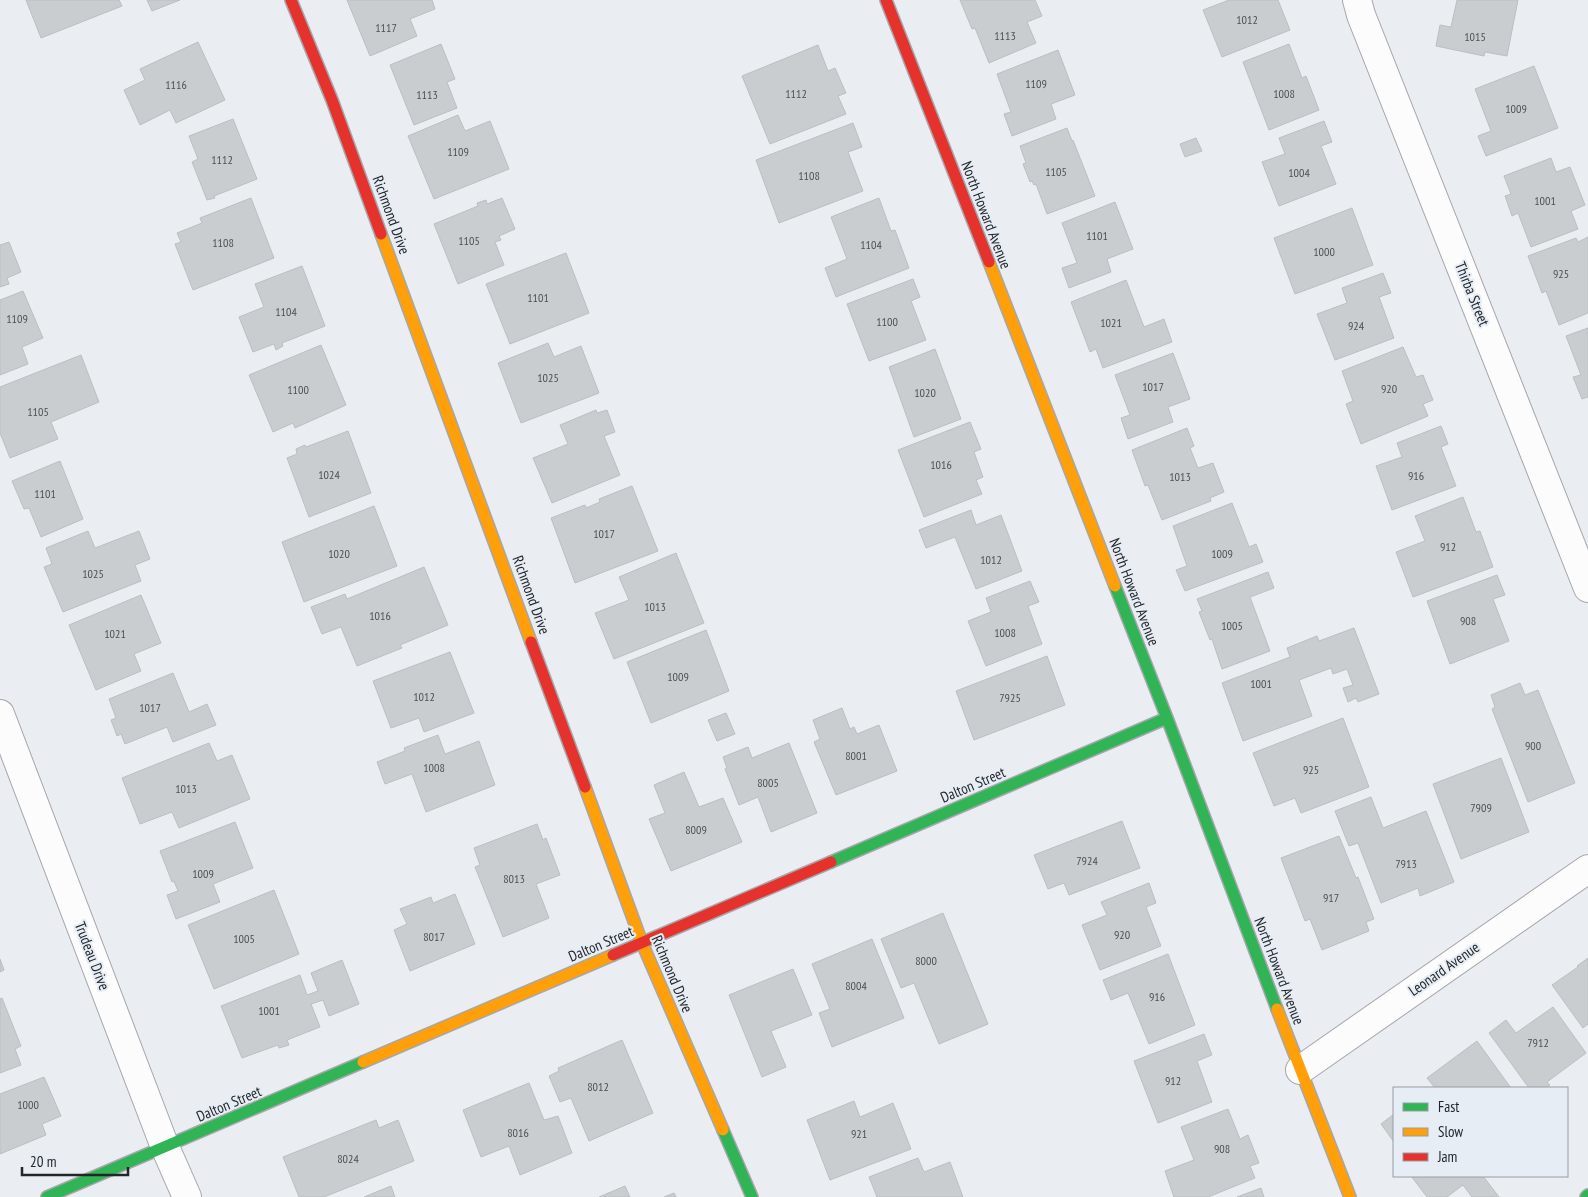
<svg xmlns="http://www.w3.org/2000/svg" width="1588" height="1197" font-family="'PT Sans Narrow',sans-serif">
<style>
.building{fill:#cacdd0;stroke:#bbbec2}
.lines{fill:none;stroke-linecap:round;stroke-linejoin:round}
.street-casing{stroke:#a5a7aa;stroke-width:30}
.fast-casing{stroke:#a5a7aa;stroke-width:14}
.slow-casing{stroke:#a5a7aa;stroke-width:14}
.jam-casing{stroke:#a5a7aa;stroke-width:14}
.street{stroke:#fcfcfd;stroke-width:28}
.fast{stroke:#30b455;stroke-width:11}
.slow{stroke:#ff9f0a;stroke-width:11}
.jam{stroke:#e5322d;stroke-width:11}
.labels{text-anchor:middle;stroke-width:4;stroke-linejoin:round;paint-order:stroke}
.number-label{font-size:12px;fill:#4d5053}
.street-label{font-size:15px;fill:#232629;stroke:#e6edf5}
</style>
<rect width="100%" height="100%" fill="#eaedf2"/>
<path class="building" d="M26 0H119L122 6 41 38Z
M147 0H180L152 11Z
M347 0H432L435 9 410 19 417 36 370 56Z
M960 0H1035L1042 16 1027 22 1036 43 989 63 975 28 972 29Z
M1229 0H1278L1290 30 1222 57 1203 10Z
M1457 0H1518L1507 56 1485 52 1484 56 1436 46 1440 25 1451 27Z
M198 42 225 100 176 123 170 110 140 125 124 90 145 80 140 69Z
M441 44 455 79 447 82 457 108 414 125 390 65Z
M1289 44 1302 78 1306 76 1319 110 1269 130 1243 62Z
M818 45 828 71 835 68 846 93 838 96 846 114 770 144 742 76Z
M1058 50 1075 95 1051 104 1056 119 1012 136 1004 114 1011 112 997 74Z
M1534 66 1558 128 1486 156 1478 136 1491 131 1475 89Z
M458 115 465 131 490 121 509 169 434 199 408 136Z
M233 119 257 179 214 196 215 198 207 200 192 162 198 159 189 136Z
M1324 121 1332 142 1321 146 1336 184 1279 206 1262 162 1285 154 1279 138Z
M853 123 862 147 848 152 863 191 779 223 756 160Z
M1067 128 1072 141 1073 140 1095 196 1047 214 1036 184 1034 185 1032 181 1030 182 1023 164 1026 163 1020 146Z
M1196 138 1202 151 1185 157 1180 144Z
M1551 158 1556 172 1570 167 1585 205 1571 211 1578 229 1531 247 1518 213 1512 216 1505 196 1511 194 1504 176Z
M251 198 274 258 193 290 175 244 181 242 177 233 202 223 200 218Z
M502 198 515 229 499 236 501 240 495 242 504 265 458 284 434 224 478 206 477 203 486 200 487 204Z
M879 198 891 231 895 230 909 268 836 297 825 268 847 259 831 217Z
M1115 202 1133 249 1107 259 1111 272 1069 288 1062 268 1077 263 1062 223Z
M1352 208 1373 265 1295 294 1274 238Z
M1588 237V313L1559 325 1546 291 1542 293 1528 256 1576 238 1578 242Z
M9 242 21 272 7 278 9 284 0 287V245Z
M566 253 589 313 510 344 486 284Z
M302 266 325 326 282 343 283 346 276 350 274 344 253 352 239 317 264 307 255 284Z
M1383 273 1391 293 1379 297 1394 338 1335 360 1317 314 1347 303 1342 288Z
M913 279 920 297 911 301 926 340 869 361 847 304Z
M1126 280 1144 327 1164 319 1172 342 1103 368 1096 349 1090 352 1071 302Z
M23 291 43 338 22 347 28 364 0 375V300Z
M1588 328V397L1582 399 1573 377 1581 375 1566 336Z
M548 343 554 357 581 346 599 393 521 423 498 363Z
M321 345 346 405 295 428 293 423 273 432 249 375Z
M1403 347 1416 377 1423 375 1433 400 1423 404 1428 416 1361 444 1346 404 1353 401 1342 371Z
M935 349 961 419 914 437 889 367Z
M1173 353 1190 399 1168 407 1173 422 1128 439 1121 418 1130 415 1115 375Z
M81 355 99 402 51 422 58 439 10 458 0 433V387Z
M596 410 597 413 607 410 615 432 604 436 620 475 552 503 533 458 568 444 560 425Z
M970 422 981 449 974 452 983 477 976 480 982 494 924 517 898 450Z
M1441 426 1448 444 1441 447 1456 486 1392 510 1376 466 1402 457 1397 443Z
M1187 428 1194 446 1190 448 1198 468 1213 463 1224 492 1210 498 1211 501 1162 520 1148 485 1145 486 1132 450Z
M348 431 371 493 309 517 287 458 297 454 296 449 305 445 306 447Z
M60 461 83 519 41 537 29 508 24 509 12 481Z
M632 486 658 551 575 583 551 518 585 505 586 508 600 502 599 499Z
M1463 497 1476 532 1480 531 1493 567 1413 597 1396 552 1425 541 1415 516Z
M1232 503 1249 547 1256 544 1263 562 1185 591 1176 570 1187 566 1173 526Z
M374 506 397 566 304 602 282 542Z
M971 510 976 525 1001 515 1022 571 976 589 955 537 926 548 919 530Z
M88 531 95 548 139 531 150 559 135 565 141 581 63 612 44 567 52 564 46 548Z
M676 553 704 623 614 659 595 613 629 600 619 577Z
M424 567 448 625 400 645 402 648 357 666 341 627 322 634 311 607 345 594 347 599Z
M1268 572 1274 588 1250 597 1270 651 1222 669 1212 639 1210 640 1199 612 1202 611 1197 599Z
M1497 575 1505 595 1493 599 1509 641 1450 664 1427 601Z
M1030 581 1039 602 1028 606 1042 644 986 666 968 621 991 612 986 598Z
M141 595 161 643 134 654 141 671 96 690 69 625Z
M1354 628 1379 694 1358 702 1356 698 1348 702 1343 688 1353 685 1347 669 1333 674 1331 668 1299 680 1312 716 1243 741 1222 683 1290 657 1287 648 1317 636 1319 641Z
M706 630 729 691 651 723 627 662Z
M450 652 474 713 424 732 419 718 391 728 373 681Z
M1047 656 1065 705 974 740 956 691Z
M173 673 189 712 207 704 216 725 173 742 167 727 125 744 121 734 117 736 111 720 116 718 109 699Z
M1520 683 1525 695 1538 690 1575 783 1528 802 1492 709 1495 707 1491 695Z
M842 708 850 729 854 727 857 734 879 725 897 771 836 795 814 742 820 739 813 720Z
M726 713 735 734 717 741 708 720Z
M1343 718 1369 787 1301 813 1295 798 1274 806 1253 753Z
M438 735 445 754 479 741 495 785 426 812 412 774 385 784 377 762 405 751 404 748Z
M209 743 217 761 232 755 250 799 179 828 172 812 140 824 122 778Z
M789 743 817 813 771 832 758 797 739 805 725 769 727 768 723 757 748 747 752 758Z
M1501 758 1529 832 1461 859 1433 784Z
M684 772 699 807 723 798 742 842 671 871 649 819 665 813 654 785Z
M1371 797 1383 828 1426 811 1454 882 1420 896 1418 888 1381 903 1358 843 1349 846 1335 811Z
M1122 821 1140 868 1069 895 1064 883 1048 889 1034 855Z
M235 822 253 868 213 884 220 902 176 919 167 895 178 891 174 881 172 882 160 851Z
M537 824 543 840 546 838 560 875 536 884 549 918 503 937 475 867 480 865 474 848Z
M1339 836 1356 878 1358 877 1374 919 1366 922 1369 931 1322 950 1310 919 1305 921 1281 858Z
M1149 883 1156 903 1146 907 1161 946 1100 970 1082 925 1107 915 1101 902Z
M274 890 299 954 214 989 188 925Z
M455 894 475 944 410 971 394 930 407 924 400 909 431 897 433 903Z
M943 913 988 1024 939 1044 914 983 901 988 881 939Z
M872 939 904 1018 832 1047 819 1013 830 1009 812 964Z
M1168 954 1195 1025 1149 1044 1128 993 1111 1000 1103 980Z
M1588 958V1024L1583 1028 1552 985 1578 967 1577 966Z
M0 959 4 970 0 972Z
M342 960 359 1004 329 1016 323 1000 311 1004 320 1027 287 1040 289 1045 279 1048 278 1045 242 1058 221 1006 300 975 307 995 318 991 311 973Z
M793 969 812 1015 771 1031 786 1067 762 1077 729 995Z
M2 998 21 1046 15 1049 21 1065 0 1073V999Z
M1553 1007 1586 1053 1547 1082 1550 1085 1546 1088H1529L1489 1033 1506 1020 1516 1033Z
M1204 1034 1212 1055 1197 1061 1212 1102 1158 1123 1134 1061Z
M622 1040 653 1113 589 1141 571 1098 560 1102 549 1076 559 1071 558 1068Z
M1477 1041 1511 1088H1435L1427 1078Z
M44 1077 61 1116 42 1124 46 1135 0 1154V1094Z
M529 1083 544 1120 558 1116 572 1153 520 1175 509 1146 481 1157 463 1110Z
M854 1101 860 1117 893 1103 911 1149 830 1180 807 1120Z
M1228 1109 1240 1139 1248 1135 1259 1163 1250 1166 1255 1178 1208 1197H1174L1165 1171 1194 1160 1181 1127Z
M1394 1114V1142L1381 1124Z
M376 1120 379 1128 398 1120 414 1161 324 1197H299L283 1157Z
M918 1158 924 1172 950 1162 963 1197H877L869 1177Z
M1411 1176H1483L1499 1197H1472L1463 1185 1447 1197H1427Z
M391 1186 395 1197H364Z
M625 1186 630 1197H599Z
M1261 1188 1264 1197H1237Z
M674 1193 676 1197H664Z"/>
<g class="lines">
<g class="street-casing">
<path id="street" d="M1357 0 1361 15 1588 588
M0 714 165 1147 187 1197
M1300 1070 1588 869"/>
</g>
<g class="fast-casing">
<path id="fast" d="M1115 586 1167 718 1277 1009
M831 862 1167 718
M723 1130 752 1197
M47 1197 363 1062
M1586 1197 1588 1195"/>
</g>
<g class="slow-casing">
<path id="slow" d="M381 234 531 642
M989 262 1115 586
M585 787 642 943 723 1130
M1277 1009 1350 1197
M363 1062 613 955"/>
</g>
<g class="jam-casing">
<path id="jam" d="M291 0 332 100 381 234
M886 0 989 262
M531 642 585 787
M613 955 831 862"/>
</g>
<use href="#street" class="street"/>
<use href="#fast" class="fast"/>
<use href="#slow" class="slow"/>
<use href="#jam" class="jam"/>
</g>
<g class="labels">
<g class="number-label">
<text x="1247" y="24">1012</text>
<text x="386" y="32">1117</text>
<text x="1005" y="40">1113</text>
<text x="1475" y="41">1015</text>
<text x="1036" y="88">1109</text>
<text x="176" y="89">1116</text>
<text x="796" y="98">1112</text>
<text x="1284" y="98">1008</text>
<text x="427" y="99">1113</text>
<text x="1516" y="113">1009</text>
<text x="458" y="156">1109</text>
<text x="222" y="164">1112</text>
<text x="1056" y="176">1105</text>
<text x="1299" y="177">1004</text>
<text x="809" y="180">1108</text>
<text x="1545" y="205">1001</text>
<text x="1097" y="240">1101</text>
<text x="469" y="245">1105</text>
<text x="223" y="247">1108</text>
<text x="871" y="249">1104</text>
<text x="1324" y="256">1000</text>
<text x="1561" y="278">925</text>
<text x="538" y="302">1101</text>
<text x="286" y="316">1104</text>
<text x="17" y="323">1109</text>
<text x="887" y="326">1100</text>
<text x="1111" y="327">1021</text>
<text x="1356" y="330">924</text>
<text x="548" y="382">1025</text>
<text x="1153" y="391">1017</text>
<text x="1389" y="393">920</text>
<text x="298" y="394">1100</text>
<text x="925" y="397">1020</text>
<text x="38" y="416">1105</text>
<text x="941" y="469">1016</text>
<text x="329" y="479">1024</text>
<text x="1416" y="480">916</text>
<text x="1180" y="481">1013</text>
<text x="45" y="498">1101</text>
<text x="604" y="538">1017</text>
<text x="1448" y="551">912</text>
<text x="339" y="558">1020</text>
<text x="1222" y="558">1009</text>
<text x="991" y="564">1012</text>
<text x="93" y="578">1025</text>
<text x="655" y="611">1013</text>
<text x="380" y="620">1016</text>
<text x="1468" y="625">908</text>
<text x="1232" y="630">1005</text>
<text x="1005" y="637">1008</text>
<text x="115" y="638">1021</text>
<text x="678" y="681">1009</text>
<text x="1261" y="688">1001</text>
<text x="424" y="701">1012</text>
<text x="1010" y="702">7925</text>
<text x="150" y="712">1017</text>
<text x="1533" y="750">900</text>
<text x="856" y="760">8001</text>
<text x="434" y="772">1008</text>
<text x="1311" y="774">925</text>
<text x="768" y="787">8005</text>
<text x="186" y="793">1013</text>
<text x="1481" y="812">7909</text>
<text x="696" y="834">8009</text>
<text x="1087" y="865">7924</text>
<text x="1406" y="868">7913</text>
<text x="203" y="878">1009</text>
<text x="514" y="883">8013</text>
<text x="1331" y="902">917</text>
<text x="1122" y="939">920</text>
<text x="434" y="941">8017</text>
<text x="244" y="943">1005</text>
<text x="926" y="965">8000</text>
<text x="856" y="990">8004</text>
<text x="1157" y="1001">916</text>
<text x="269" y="1015">1001</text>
<text x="1538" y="1047">7912</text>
<text x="1173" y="1085">912</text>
<text x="598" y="1091">8012</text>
<text x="28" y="1109">1000</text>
<text x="518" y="1137">8016</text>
<text x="859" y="1138">921</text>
<text x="1222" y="1153">908</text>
<text x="348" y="1163">8024</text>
</g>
<g class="street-label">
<text transform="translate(391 215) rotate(70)" y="5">Richmond Drive</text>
<text transform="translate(986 215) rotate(69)" y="5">North Howard Avenue</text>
<text transform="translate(1472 294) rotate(68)" y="5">Thirba Street</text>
<text transform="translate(1134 592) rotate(69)" y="5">North Howard Avenue</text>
<text transform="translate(531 595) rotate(70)" y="5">Richmond Drive</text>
<text transform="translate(973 785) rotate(-23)" y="5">Dalton Street</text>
<text transform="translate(601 944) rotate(-23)" y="5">Dalton Street</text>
<text transform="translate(92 956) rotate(69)" y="5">Trudeau Drive</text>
<text transform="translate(1444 969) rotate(-35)" y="5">Leonard Avenue</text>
<text transform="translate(1279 971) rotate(69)" y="5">North Howard Avenue</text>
<text transform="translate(672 974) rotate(67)" y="5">Richmond Drive</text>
<text transform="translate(229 1104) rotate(-23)" y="5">Dalton Street</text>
</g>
</g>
<rect x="1393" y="1087" width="175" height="90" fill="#e6edf5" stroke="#989da3"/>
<rect x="1403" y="1103" width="25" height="8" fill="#30b455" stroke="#989da3"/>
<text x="1438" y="1112" font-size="15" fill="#232629">Fast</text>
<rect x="1403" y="1128" width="25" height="8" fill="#ff9f0a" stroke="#989da3"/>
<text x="1438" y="1137" font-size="15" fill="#232629">Slow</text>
<rect x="1403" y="1153" width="25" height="8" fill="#e5322d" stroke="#989da3"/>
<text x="1438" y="1162" font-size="15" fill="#232629">Jam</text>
<path d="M22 1167v8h106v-8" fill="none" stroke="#232629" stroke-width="2.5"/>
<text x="30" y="1167" font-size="15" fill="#232629" stroke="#e6edf5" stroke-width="4" paint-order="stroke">20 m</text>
</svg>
